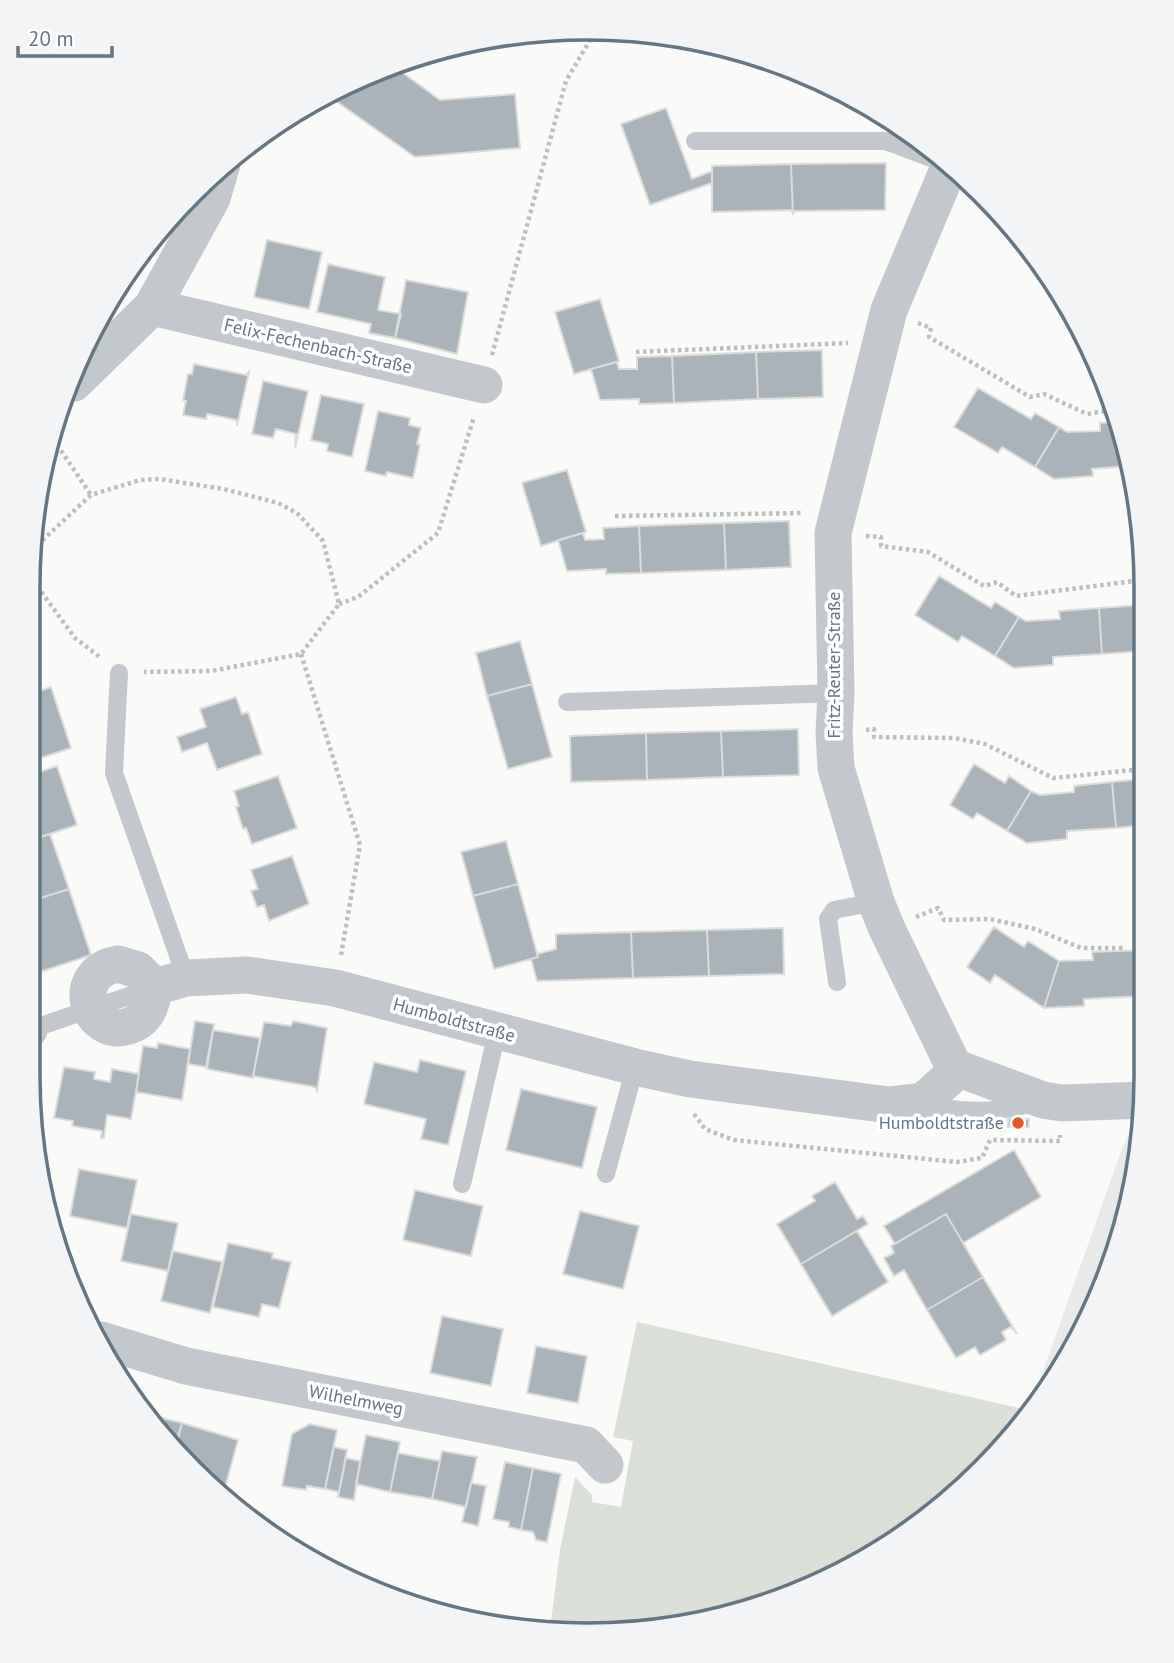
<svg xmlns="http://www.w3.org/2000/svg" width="1174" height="1663" font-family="'PT Sans',sans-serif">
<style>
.built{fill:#e8e9e9}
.green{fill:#dadfd7}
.building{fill:#aab3b9;stroke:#dcdcda;stroke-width:2}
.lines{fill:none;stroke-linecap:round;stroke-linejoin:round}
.path{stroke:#bbbfc2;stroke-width:4.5;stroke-dasharray:3.5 3.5;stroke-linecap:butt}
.lane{stroke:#c3c8cc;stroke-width:18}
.street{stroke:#c3c8cc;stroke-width:37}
.poi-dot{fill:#e4572e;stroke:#fff;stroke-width:2.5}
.labels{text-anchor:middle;stroke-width:7;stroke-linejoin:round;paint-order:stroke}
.street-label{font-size:18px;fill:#657683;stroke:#fff}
.poi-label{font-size:18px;fill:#657683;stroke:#fff;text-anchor:end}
.rim{fill:none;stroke:#657683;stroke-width:3.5}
</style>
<rect width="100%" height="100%" fill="#fafaf8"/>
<path class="built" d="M1143 1120 1127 1221 1088 1324 1025 1422 1123 1146 1136 1121Z"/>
<path class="green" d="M637 1322 1028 1410 1025 1422 955 1497 834 1578 660 1630H550L560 1550 575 1477 592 1495V1502L621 1507 633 1441 613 1437Z"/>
<path class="building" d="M392 65 440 100 515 94 520 148 415 157 326 94Z
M666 108 692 179 712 171V183L650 205 621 124Z
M886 163 885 210 793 211V215L791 164Z
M791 164 793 215 792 210 712 212V166Z
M267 240 322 252 309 309 254 297Z
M328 264 385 277 378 310 401 314 395 338 369 333 371 324 317 312Z
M406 280 468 292 457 354 395 338Z
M600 299 619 361 574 374 555 312Z
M822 350 823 397 758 399 756 352Z
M756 352 758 399 674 403 672 356Z
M672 356 674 403 639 404V399L600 400 591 369 617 362 619 369H637V357Z
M194 364 246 375 249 372 237 426V420L207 414 206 419 183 415 186 401 183 400 188 374H192Z
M263 381 308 391 295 448 296 434 276 429 273 438 252 434Z
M978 388 1031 419 1035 413 1059 427 1035 467 1002 447 998 453 954 427Z
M321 395 364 404 352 457 327 451 328 444 311 440Z
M378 411 410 418 409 425 421 428 417 444 420 445 413 478 387 472 386 476 365 471Z
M1116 422 1128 466 1092 469 1093 476 1054 479 1035 467 1059 427 1067 432 1100 431V423Z
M567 470 586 532 541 546 522 483Z
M789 521 791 567 726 570 724 523Z
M724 523 726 570 641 573 639 526Z
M639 526 641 573 606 574V569L567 571 558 540 583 533 585 540 604 539 603 528Z
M939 576 991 608 995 602 1019 617 995 656 962 636 958 642 915 615Z
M1142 605V651L1102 654 1099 608Z
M1099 608 1102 654 1053 657V665L1014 668 995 656 1019 617 1026 621 1060 619 1059 611Z
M520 641 532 684 487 696 476 653Z
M532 684 552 757 508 769 487 696Z
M51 687 71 748 28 762V695Z
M236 697 242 714 248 712 262 754 217 770 207 743 182 752 177 737 206 727 200 709Z
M798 729 799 775 723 777 721 731Z
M721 731 723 777 647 780 646 733Z
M646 733 647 780 571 782 570 736Z
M974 764 1005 783 1009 776 1031 791 1007 831 977 813 973 819 950 805Z
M57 766 77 825 28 841V776Z
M278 776 297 828 252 844 246 828 243 829 236 807 239 806 234 791Z
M1143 779V825L1116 828 1112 782Z
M1112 782 1116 828 1067 831V839L1027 843 1007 831 1031 791 1040 795 1074 792V786Z
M50 834 69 889 28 902V841Z
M506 841 518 884 473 896 461 852Z
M292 856 309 904 269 921 264 905 257 907 251 891 258 889 251 870Z
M518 884 538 957 494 969 473 896Z
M69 889 91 955 28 976V902Z
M994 927 1024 947 1028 941 1059 961 1044 1008 995 975 990 983 967 967Z
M783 928 784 974 709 976 707 930Z
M707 930 709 976 633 978 631 932Z
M631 932 633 978 537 981 531 959 538 957 537 954 556 949V934Z
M1143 950 1144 996 1084 999V1006L1044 1008 1059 961 1093 960 1092 952Z
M195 1021 214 1024 206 1067 188 1064Z
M293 1021 327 1028 317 1091 315 1087 253 1076 264 1022 291 1026Z
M213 1030 260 1038 253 1078 207 1069Z
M158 1043 190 1049 182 1100 136 1092 143 1046 157 1048Z
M420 1060 466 1071 448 1145 421 1139 426 1119 364 1104 374 1062 417 1072Z
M64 1067 95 1072 94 1079 110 1082 112 1069 139 1074 131 1119 107 1115 104 1138H101L102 1131 72 1126 73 1121 54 1118Z
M521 1089 597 1107 582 1168 506 1150Z
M1008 1118 1029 1119V1127H1008Z
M1014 1150 1041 1197 963 1243 946 1214 895 1244 884 1226Z
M79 1169 137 1180 127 1228 70 1216Z
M835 1182 857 1219 863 1216 868 1224 801 1264 777 1224 815 1201 812 1196Z
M415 1190 483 1206 471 1256 403 1240Z
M580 1211 639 1226 623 1289 563 1274Z
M131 1214 178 1223 168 1271 121 1261Z
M946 1214 983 1277 927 1310 904 1270 894 1276 884 1258 894 1253 891 1246Z
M857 1231 888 1282 832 1316 801 1264Z
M228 1243 273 1253 272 1258 291 1262 279 1308 262 1304 259 1317 213 1307Z
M173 1251 222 1262 210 1313 161 1301Z
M983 1277 1017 1334 1011 1327 1002 1332 1006 1340 980 1355 975 1347 956 1358 927 1310Z
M442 1316 503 1329 491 1386 430 1373Z
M536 1346 587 1356 578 1403 527 1393Z
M146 1414 182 1423 175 1447Z
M182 1423 238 1440 222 1499 176 1447Z
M310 1424 337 1430 325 1489 307 1486 306 1490 282 1486 292 1434Z
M366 1435 400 1442 390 1492 356 1484Z
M334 1447 347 1450 339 1492 325 1489Z
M442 1451 477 1457 466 1507 432 1499Z
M398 1453 440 1461 432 1499 390 1492Z
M346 1458 360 1461 354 1500 338 1497Z
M505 1462 533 1468 521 1530 509 1527V1522L493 1519Z
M533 1468 561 1474 547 1542 536 1540 533 1532 521 1530Z
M471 1483 486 1486 478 1526 462 1522Z"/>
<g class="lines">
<path class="path" d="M473 42H510L545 32
M918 323 931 328 929 337 1030 397 1044 394 1087 414 1113 410
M636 352 848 343
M492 355 566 81 596 30
M53 439 91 495
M615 516 803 513
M866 536 881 537V546L928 552 984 586 997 582 1016 596 1142 580
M32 550 91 495 140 480 159 479 224 489 278 503 297 513 323 541 339 604 301 654 211 671 144 672
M31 559 37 586 75 638 101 658
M339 604 358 597 438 533 474 417
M301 654 360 845 341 955
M866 730 874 729V737L954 738 985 744 1053 778 1143 769
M916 917 938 908 944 920 990 919 1035 929 1081 948H1126
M694 1114 705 1129 734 1140 957 1162 982 1158 990 1140 1060 1141V1135"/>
<path class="lane" d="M695 141H886L950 165
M119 673 114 773 186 978
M567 702 836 693
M837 982 828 919 834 910 876 902
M29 1030 155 987
M923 1101C955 1115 1005 1113 1038 1101
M606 1174 635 1067
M462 1184 497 1032"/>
<path class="street" d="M950 165 889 310 833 533 836 693 834 733 836 768 876 902 887 929 954 1067 1043 1100 1062 1103 1145 1100
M152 307 484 385
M74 383 152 307 212 198 222 164
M118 964 138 970 155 987C153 994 152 1002 149 1008 145 1017 138 1023 129 1026 88 1040 67 973 118 964Z
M155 987 186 978 247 975 335 988 635 1067 690 1079 889 1105 923 1101 949 1078 954 1067
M28 1031 29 1030
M101 1340 186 1366 586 1445 605 1465"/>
</g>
<circle class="poi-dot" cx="1018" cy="1123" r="7"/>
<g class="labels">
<g class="street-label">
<text transform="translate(318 346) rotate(13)" y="6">Felix-Fechenbach-Straße</text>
<text transform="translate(834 665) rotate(-90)" y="6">Fritz-Reuter-Straße</text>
<text transform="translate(454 1020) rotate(15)" y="6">Humboldtstraße</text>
<text transform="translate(356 1400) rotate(11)" y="6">Wilhelmweg</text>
</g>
<g class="poi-label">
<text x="1004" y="1129">Humboldtstraße</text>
</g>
</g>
<path d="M0 0H1174V1663H0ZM587 40H587A547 547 0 0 1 1134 587V1076A547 547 0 0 1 587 1623H587A547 547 0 0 1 40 1076V587A547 547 0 0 1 587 40Z" fill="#f3f4f5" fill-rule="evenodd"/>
<path class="rim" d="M587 40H587A547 547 0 0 1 1134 587V1076A547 547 0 0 1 587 1623H587A547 547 0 0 1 40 1076V587A547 547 0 0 1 587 40Z"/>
<path d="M18 46v10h94v-10" fill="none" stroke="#657683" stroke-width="3.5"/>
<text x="28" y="46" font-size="21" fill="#657683" stroke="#ffffff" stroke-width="5" paint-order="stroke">20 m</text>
</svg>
